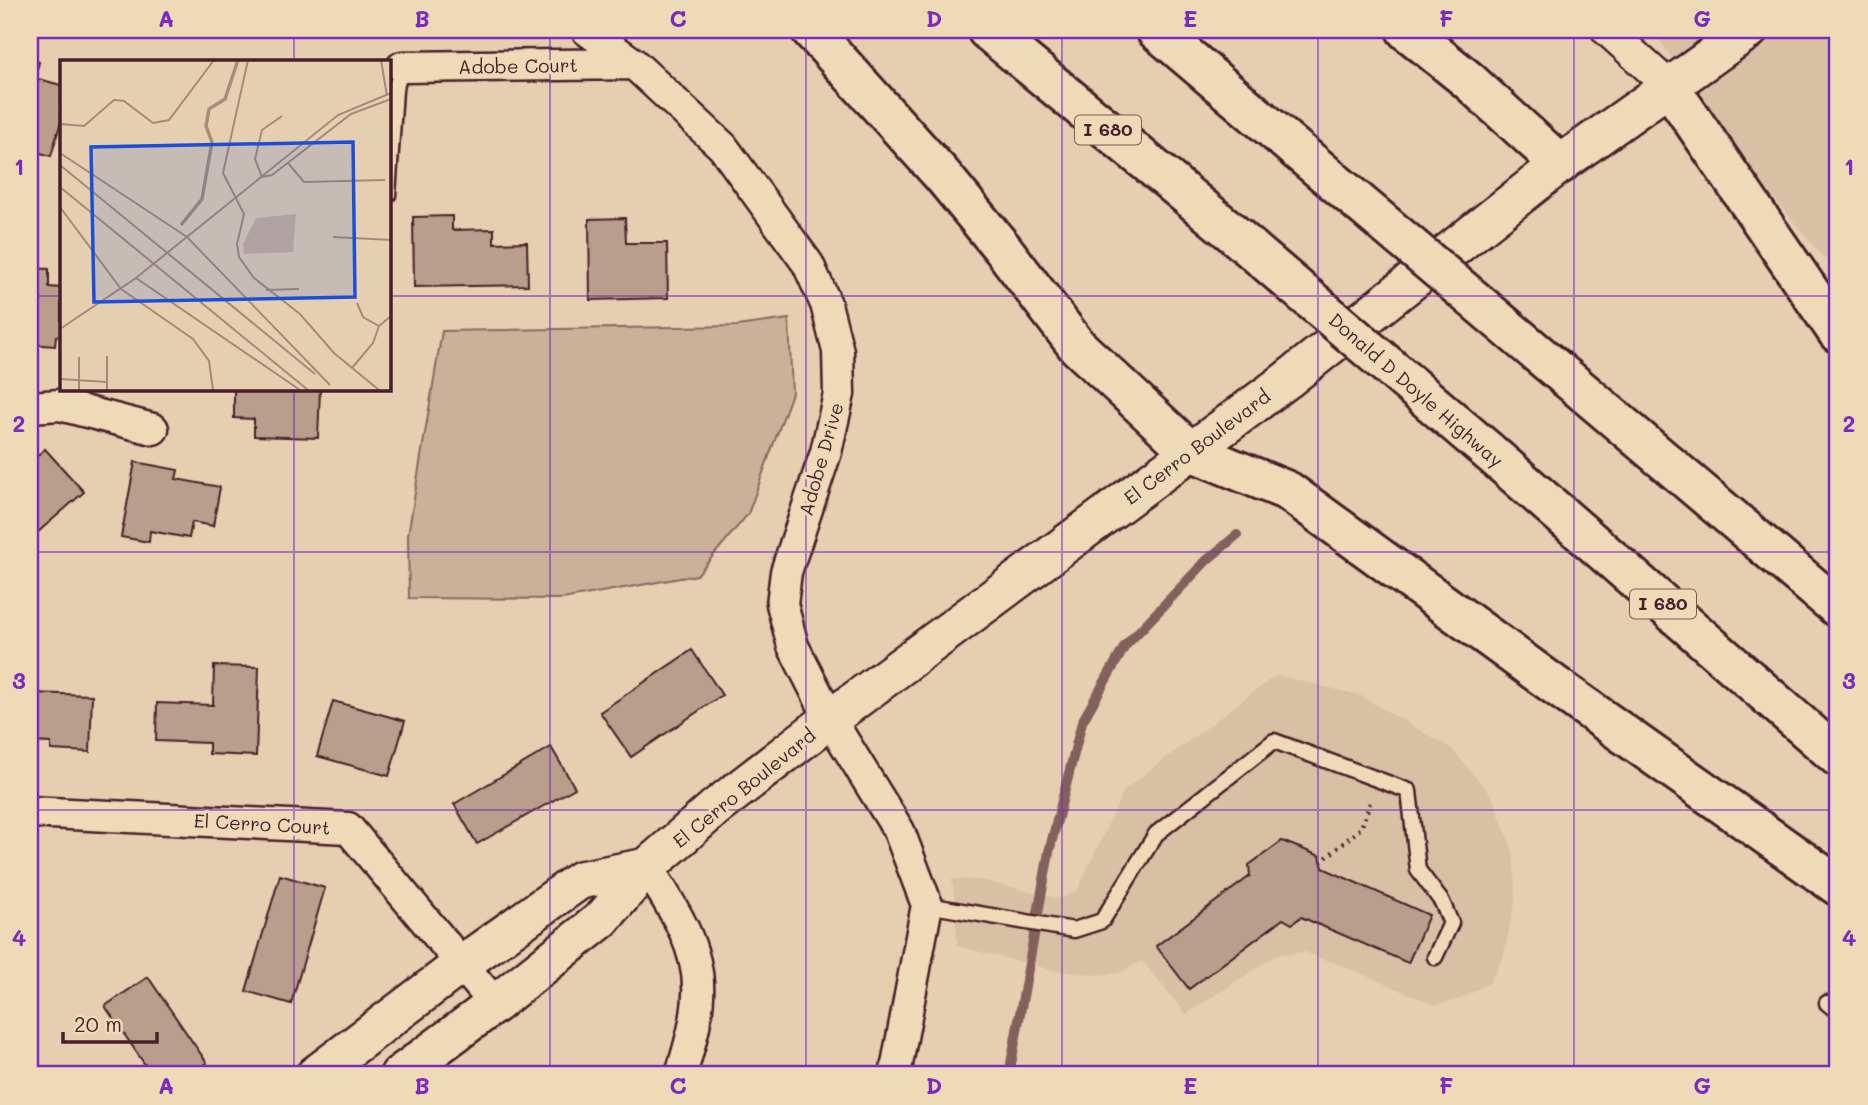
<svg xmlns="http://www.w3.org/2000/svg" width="1868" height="1105" font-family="Mali,sans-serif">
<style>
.built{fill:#d8c0a5}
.green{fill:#cbb199;stroke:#8a6862;stroke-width:2}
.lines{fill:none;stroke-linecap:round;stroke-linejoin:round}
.stream{stroke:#84605c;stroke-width:10}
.building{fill:#b99e8b;stroke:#4a1f2b;stroke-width:2}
.service-casing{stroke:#4a1f2b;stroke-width:19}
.minor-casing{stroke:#4a1f2b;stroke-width:35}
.tertiary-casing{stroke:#4a1f2b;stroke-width:42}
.motorway-casing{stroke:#4a1f2b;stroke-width:44}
.path{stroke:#4a1f2b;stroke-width:4.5;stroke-dasharray:2 5;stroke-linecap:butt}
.service{stroke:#efdab8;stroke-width:14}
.minor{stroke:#efdab8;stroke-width:30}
.tertiary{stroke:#efdab8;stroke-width:37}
.motorway{stroke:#efdab8;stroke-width:38}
.motorway-bridge-casing{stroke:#4a1f2b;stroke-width:44;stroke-linecap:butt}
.motorway-bridge{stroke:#efdab8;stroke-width:38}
.grid{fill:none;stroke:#7b2cbf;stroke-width:2;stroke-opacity:0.55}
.labels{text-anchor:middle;stroke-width:6;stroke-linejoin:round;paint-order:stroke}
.shield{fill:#efdab8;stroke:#7c5755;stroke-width:2}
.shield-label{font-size:18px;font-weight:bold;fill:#4a1f2b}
.street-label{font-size:19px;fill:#4a1f2b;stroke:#efdab8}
.inset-river{fill:none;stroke:#aa8b7d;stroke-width:3.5}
.inset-road{fill:none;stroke:#a7897b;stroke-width:2}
.view{fill:#1d4ed8;fill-opacity:0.15;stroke:#1d4ed8;stroke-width:3.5}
.inset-edge{fill:none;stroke:#4a1f2b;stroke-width:3.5}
.neatline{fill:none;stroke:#7b2cbf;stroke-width:2.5}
.grid-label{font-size:23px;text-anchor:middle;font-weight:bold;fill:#7b2cbf}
</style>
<rect width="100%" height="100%" fill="#e5cfb0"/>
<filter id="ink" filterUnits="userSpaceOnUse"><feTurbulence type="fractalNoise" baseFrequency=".0143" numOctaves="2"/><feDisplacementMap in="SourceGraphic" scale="14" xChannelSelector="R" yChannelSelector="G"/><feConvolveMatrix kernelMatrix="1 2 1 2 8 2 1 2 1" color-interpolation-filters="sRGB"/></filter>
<g filter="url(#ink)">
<path class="built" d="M1652 30H1838V275L1765 187Z
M1276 675 1359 695 1451 748 1492 796 1514 854 1515 902 1503 958 1489 983 1461 999 1435 1005 1343 966 1304 952 1277 955 1186 1014 1142 961 1119 973 1096 975 1052 970 957 946 955 900 952 879 981 880 1060 899 1077 891 1124 790Z"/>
<path class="green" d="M789 319 792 393 748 514 697 575 562 599 409 598 408 535 442 331 737 326Z"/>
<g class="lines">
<path class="stream" d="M1009 1075 1049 852 1082 722 1125 646 1207 560 1237 535"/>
</g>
<path class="building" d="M30 59 39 62 35 78 61 85V121L51 156 30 150Z
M452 216V230L494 229V243L527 242 528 285 414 287 413 217Z
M625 218 626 243H667L668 298 590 300 589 219Z
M30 268 49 269V287L61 288V337L56 336 55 346 30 344Z
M234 388 320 390 318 438 254 436V419L234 418Z
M45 449 84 492 30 539V462Z
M135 462 178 470 176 479 220 487 213 526 192 522 189 538 150 531 149 542 121 537Z
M692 650 722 695 631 757 600 712Z
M214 666 259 667 256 756 209 754V743L156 741 157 703 213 705Z
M30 693 92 695 90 752 51 750V743L30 742Z
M333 701 405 721 389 776 317 756Z
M551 747 575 788 477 844 454 804Z
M1282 841 1320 856 1323 868 1429 915 1408 963 1301 917 1292 924 1283 919 1189 989 1156 946 1250 876 1249 865Z
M280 875 325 888 291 1004 246 991Z
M148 977 207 1063 189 1075H152L105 1006Z"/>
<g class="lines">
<g class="service-casing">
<path id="service" d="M388 195 395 90 402 67
M927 905 1074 930 1102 921 1156 834 1274 741 1409 791 1418 870 1442 902 1451 923 1435 957
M1827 1003 1838 1012"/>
</g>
<g class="minor-casing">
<path id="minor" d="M587 30 634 64 723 147 808 264 826 304 838 351 839 394 826 452 786 572 782 604 793 646 830 719 899 831 927 905 895 1075
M1607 30 1669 86
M402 67 634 64
M30 407 60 405 153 429
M30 812 348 828 495 1004
M647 867C672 906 701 948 698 996 697 1023 688 1050 681 1075"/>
</g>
<g class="tertiary-casing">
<path id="tertiary" d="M315 1075 462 964 580 880 647 867
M399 1075 495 1004 602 919 647 867 716 807 830 719 1287 380 1560 164 1749 30"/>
</g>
<g class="motorway-casing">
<path id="motorway" d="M811 30 942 175 1003 249 1077 346 1190 451 1288 491 1556 686 1838 886
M987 30 1229 230
M1156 30 1298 151
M1406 30 1468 80 1560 164
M1669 86 1838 333
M1568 379 1838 608
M1488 451 1838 757"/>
</g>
<path class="path" d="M1321 862 1361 828 1371 800"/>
<use href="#service" class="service"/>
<use href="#minor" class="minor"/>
<use href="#tertiary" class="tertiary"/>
<use href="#motorway" class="motorway"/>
<g class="motorway-bridge-casing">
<path id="motorway-bridge" d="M1298 151 1568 379
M1229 230 1488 451"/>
</g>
<use href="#motorway-bridge" class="motorway-bridge"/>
</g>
</g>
<path class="grid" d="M294 30V61M550 30V1075M806 30V1075M1062 30V1075M1318 30V1075M1574 30V1075M30 296H61M388 296H1838M294 388V1075M30 552H1838M30 810H1838"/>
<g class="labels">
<g class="shield">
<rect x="1075" y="115.5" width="66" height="29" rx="5"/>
<rect x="1630" y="589.5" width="66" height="29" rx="5"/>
</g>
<g class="shield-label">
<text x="1108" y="136">I 680</text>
<text x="1663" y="610">I 680</text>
</g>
<g class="street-label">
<text transform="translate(518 66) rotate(-1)" y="7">Adobe Court</text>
<text transform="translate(1416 390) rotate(41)" y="7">Donald D Doyle Highway</text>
<text transform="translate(1197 447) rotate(-37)" y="7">El Cerro Boulevard</text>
<text transform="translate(821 459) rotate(-74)" y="7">Adobe Drive</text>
<text transform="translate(744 788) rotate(-39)" y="7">El Cerro Boulevard</text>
<text transform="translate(262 824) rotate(3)" y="7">El Cerro Court</text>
</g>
</g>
<g transform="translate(60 60)">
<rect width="331" height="331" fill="#e5cfb0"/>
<path d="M236 154 233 192 184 194 183 184 196 158Z" fill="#cbb199"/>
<path class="inset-river" d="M121 165 142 139 152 82 146 66 149 49 165 39 178 0"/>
<path class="inset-road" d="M188 0 163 113 184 154 177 184 179 197 194 218 240 254 274 293 319 330M321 0 327 36M0 64 24 66 54 40 64 41 93 63 109 60 154 0M0 93 127 177 270 325M228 103 244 122 325 120M0 105 255 314M202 117 212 115 291 54 331 39M202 117 195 99 202 70 222 56M0 127 248 330M0 147 61 229M273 177 331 180M76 218 240 330M61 229 133 279 149 301 153 330M206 230 239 229M297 243 303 257 319 266M0 269 76 218 278 55 331 33M47 296V330M292 308 313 283 319 266 331 256M0 319 47 322M19 330V297"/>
<path class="view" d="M293 82 295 237 34 242 31 87Z"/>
<rect width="331" height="331" class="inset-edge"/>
</g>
<rect width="1868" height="1105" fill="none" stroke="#efdab8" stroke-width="77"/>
<path d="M63 1032v10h94v-10" fill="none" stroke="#4a1f2b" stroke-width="3.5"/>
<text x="74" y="1032" font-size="21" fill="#4a1f2b" stroke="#efdab8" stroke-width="5" paint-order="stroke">20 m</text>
<rect x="38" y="38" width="1791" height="1028" class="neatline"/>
<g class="grid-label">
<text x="166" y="27">A</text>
<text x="422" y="27">B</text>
<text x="678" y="27">C</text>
<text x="934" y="27">D</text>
<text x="1190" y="27">E</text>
<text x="1446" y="27">F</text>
<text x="1702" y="27">G</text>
<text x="19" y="175">1</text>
<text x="1849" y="175">1</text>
<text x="19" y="432">2</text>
<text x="1849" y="432">2</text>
<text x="19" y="689">3</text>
<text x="1849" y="689">3</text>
<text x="19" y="946">4</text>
<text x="1849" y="946">4</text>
<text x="166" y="1094">A</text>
<text x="422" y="1094">B</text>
<text x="678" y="1094">C</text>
<text x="934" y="1094">D</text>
<text x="1190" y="1094">E</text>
<text x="1446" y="1094">F</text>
<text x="1702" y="1094">G</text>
</g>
</svg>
